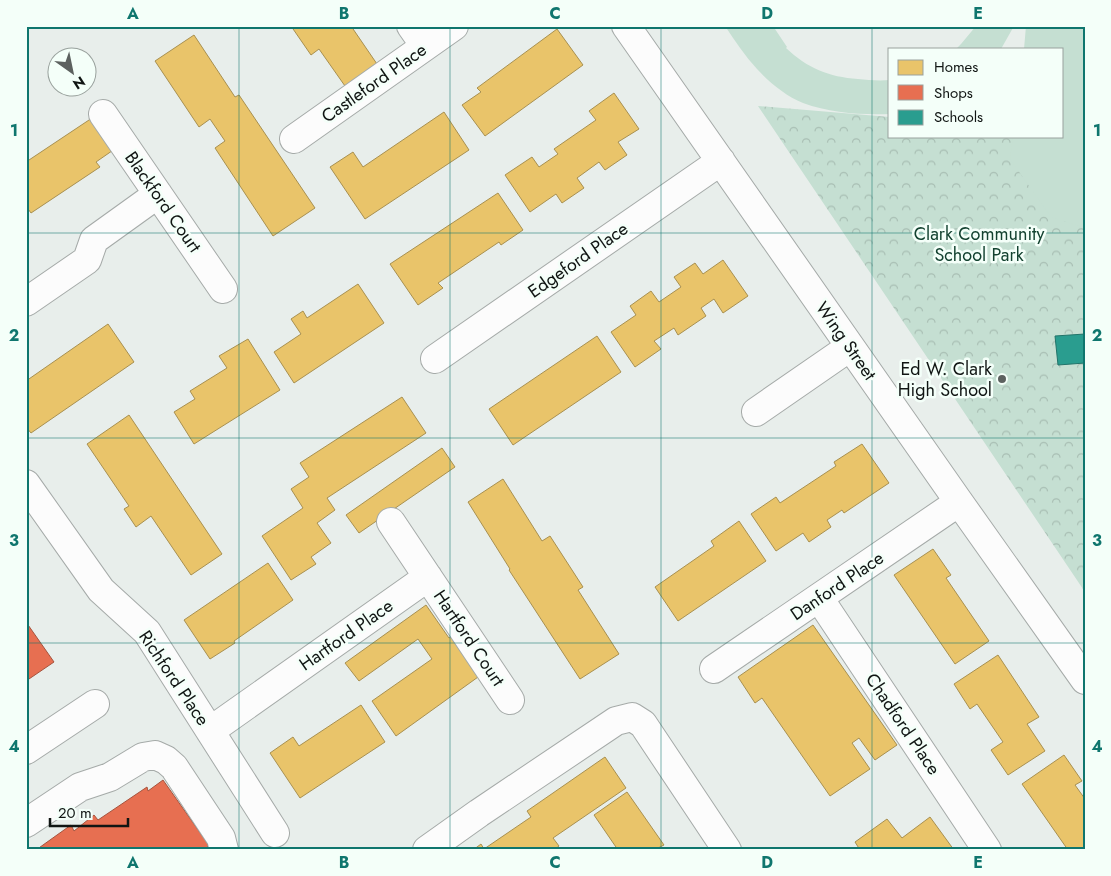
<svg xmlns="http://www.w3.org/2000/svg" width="1111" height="876" font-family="Jost,sans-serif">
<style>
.park{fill:url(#park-crowns)}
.pitch{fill:#c5dfd2}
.homes{fill:#e9c46a;stroke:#a89050}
.shops{fill:#e76f51;stroke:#a6543e}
.schools{fill:#2a9d8f;stroke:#22746a}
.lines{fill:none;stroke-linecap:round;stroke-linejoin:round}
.minor-casing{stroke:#a5aaa8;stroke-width:30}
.minor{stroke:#fcfcfc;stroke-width:28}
.grid{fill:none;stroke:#0f766e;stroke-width:1;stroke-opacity:0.55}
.poi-dot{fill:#5c615f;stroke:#f4fff9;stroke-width:2}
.labels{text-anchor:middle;stroke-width:5;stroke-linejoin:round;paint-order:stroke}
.street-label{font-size:18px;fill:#101513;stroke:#f4fff9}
.park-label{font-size:18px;fill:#134230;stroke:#f4fff9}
.poi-label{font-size:18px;fill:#101513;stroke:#f4fff9;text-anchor:end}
.neatline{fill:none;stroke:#0f766e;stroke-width:2}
.grid-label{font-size:16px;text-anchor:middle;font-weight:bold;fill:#0f766e}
</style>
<defs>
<pattern id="park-crowns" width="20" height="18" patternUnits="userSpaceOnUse" patternTransform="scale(1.25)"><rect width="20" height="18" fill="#c5dfd2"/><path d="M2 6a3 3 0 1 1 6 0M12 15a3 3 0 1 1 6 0" fill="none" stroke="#a8beb3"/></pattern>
</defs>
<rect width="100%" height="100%" fill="#e8eeeb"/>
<path class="park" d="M758 106 890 117V136H1062L1085 134V592Z"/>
<path class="pitch" d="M725 26H773L787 47 786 48C807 68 829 77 858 79 868 80 879 81 890 80V114C861 115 830 113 803 103 786 96 770 83 757 69 745 56 735 41 725 26Z
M976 26H1014L1001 49H956L961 44Z
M1026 26H1085V228L1051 217 1010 159 1013 136H1062V49H1024Z"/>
<path class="homes" d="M291 26H351L377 64 345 86 319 49 311 55Z
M557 29 583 65 485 136 462 105 481 92 477 88Z
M194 35 235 97 239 95 315 208 273 236 215 148 225 141 210 119 199 127 155 61Z
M614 93 639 129 618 142 627 155 605 170 599 162 577 178 584 188 562 203 556 194 530 212 505 175 532 157 539 167 558 154 554 149 596 120 589 111Z
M444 112 469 150 365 219 330 167 353 152 363 167Z
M98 114 119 146 96 162 100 167 31 213 26 206V162Z
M498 193 523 230 501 245 499 242 438 283 443 288 418 305 390 264Z
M723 260 748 296 723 313 714 299 701 308 706 316 678 335 674 328 654 341 661 349 635 367 611 332 636 315 630 306 651 291 659 302 681 287 674 277 695 263 703 274Z
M358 284 384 323 294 383 274 352 301 334 291 319 303 311 307 318Z
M108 324 134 362 31 433 26 427V381Z
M597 336 621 372 513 445 489 409Z
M248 339 280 390 194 444 174 412 195 399 190 391 227 368 219 356Z
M402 397 426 433 327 498 335 510 317 523 331 543 311 557 316 564 291 580 262 536 303 508 291 489 309 477 300 463Z
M129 415 222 554 191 575 151 516 136 527 124 509 129 506 87 444Z
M862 444 889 483 844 513 842 510 827 520 831 527 809 542 803 533 776 551 751 514 776 497 780 503 836 466 834 462Z
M442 448 455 467 359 533 346 515Z
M503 479 542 541 550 536 583 587 578 590 619 654 580 679 509 570 510 569 468 502Z
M739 521 766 561 678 621 655 587 714 546 711 541Z
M933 549 951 575 946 578 989 641 955 664 894 575Z
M268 563 293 600 234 641 235 643 210 659 184 620Z
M426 605 449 638 457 633 485 672 396 736 372 701 432 659 418 639 359 681 345 663Z
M813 625 897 745 875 760 859 738 852 743 870 769 830 796 762 698 755 703 738 677Z
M998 655 1039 717 1027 724 1045 751 1008 775 991 750 1003 742 977 704 970 709 954 684Z
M361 705 385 742 300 798 270 753 293 737 299 746Z
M1064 755 1082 781 1075 785 1085 799V850H1068L1022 784Z
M605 757 626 788 553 838 559 846 554 850H473L481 844 484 849 531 817 527 811Z
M627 792 664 845 658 848 659 850H618L594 815Z
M930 817 954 850H926L925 848 922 850H860L855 842 887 819 902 838Z"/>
<path class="shops" d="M26 622 54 662 26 681Z
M163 780 208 844 207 850H36L71 825 74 831 94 815 98 820 147 787 148 791Z"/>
<path class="schools" d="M1085 334V363L1058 365 1055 336Z"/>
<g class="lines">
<g class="minor-casing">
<path id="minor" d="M411 26 425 46
M626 26 959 502 1085 680
M103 114 223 289
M294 139 454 26
M26 302 87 260 94 240 158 194
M435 359 721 161
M756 412 850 347
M26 484 101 590 147 632 275 833
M391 522 510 700
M819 598 987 850
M714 669 959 502
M210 731 428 577
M26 750 95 704
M26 823 80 787 110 777 143 757 155 755 166 760 174 767 221 838 224 850
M427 850 479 813 616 721 632 717 643 724 727 850"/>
</g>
<use href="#minor" class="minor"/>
</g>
<path class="grid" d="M239 26V850M450 26V850M661 26V850M872 26V850M26 233H1085M26 438H1085M26 643H1085"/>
<circle class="poi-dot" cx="1002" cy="379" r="5"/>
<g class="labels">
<g class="street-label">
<text transform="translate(374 83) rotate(-35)" y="6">Castleford Place</text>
<text transform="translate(163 202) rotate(55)" y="6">Blackford Court</text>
<text transform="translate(578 260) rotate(-35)" y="6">Edgeford Place</text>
<text transform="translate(846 341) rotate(55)" y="6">Wing Street</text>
<text transform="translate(837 586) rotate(-34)" y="6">Danford Place</text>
<text transform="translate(346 635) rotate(-35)" y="6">Hartford Place</text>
<text transform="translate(469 638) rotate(56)" y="6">Hartford Court</text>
<text transform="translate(174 678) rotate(56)" y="6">Richford Place</text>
<text transform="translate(903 724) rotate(56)" y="6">Chadford Place</text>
</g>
<g class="park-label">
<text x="979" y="240">Clark Community<tspan x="979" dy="21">School Park</tspan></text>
</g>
<g class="poi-label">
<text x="992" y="375">Ed W. Clark<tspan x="992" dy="21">High School</tspan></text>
</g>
</g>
<rect width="1111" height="876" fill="none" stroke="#f4fff9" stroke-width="55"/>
<rect x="888" y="48" width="175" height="90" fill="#f4fff9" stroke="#99a19d"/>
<rect x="898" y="60" width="25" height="15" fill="#e9c46a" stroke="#99a19d"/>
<text x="934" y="72" font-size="15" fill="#101513">Homes</text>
<rect x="898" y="85" width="25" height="15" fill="#e76f51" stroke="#99a19d"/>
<text x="934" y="98" font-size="15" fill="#101513">Shops</text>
<rect x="898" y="110" width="25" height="15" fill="#2a9d8f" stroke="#99a19d"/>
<text x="934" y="122" font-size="15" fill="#101513">Schools</text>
<g transform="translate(72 72) rotate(147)"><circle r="24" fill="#f4fff9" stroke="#99a19d"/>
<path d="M0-4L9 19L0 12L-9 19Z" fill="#5c615f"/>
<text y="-8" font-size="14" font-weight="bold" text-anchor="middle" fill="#101513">N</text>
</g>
<path d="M50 818v8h78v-8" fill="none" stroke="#101513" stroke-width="2.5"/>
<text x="58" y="818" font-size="15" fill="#101513" stroke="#f4fff9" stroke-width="4" paint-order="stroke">20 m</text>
<rect x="28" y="28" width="1056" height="820" class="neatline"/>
<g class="grid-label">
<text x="133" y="19">A</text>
<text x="344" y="19">B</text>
<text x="555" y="19">C</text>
<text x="767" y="19">D</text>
<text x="978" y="19">E</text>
<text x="14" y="136">1</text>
<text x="1097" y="136">1</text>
<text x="14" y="341">2</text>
<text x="1097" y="341">2</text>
<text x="14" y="546">3</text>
<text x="1097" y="546">3</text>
<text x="14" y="752">4</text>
<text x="1097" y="752">4</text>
<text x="133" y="868">A</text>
<text x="344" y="868">B</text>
<text x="555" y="868">C</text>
<text x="767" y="868">D</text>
<text x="978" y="868">E</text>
</g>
</svg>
